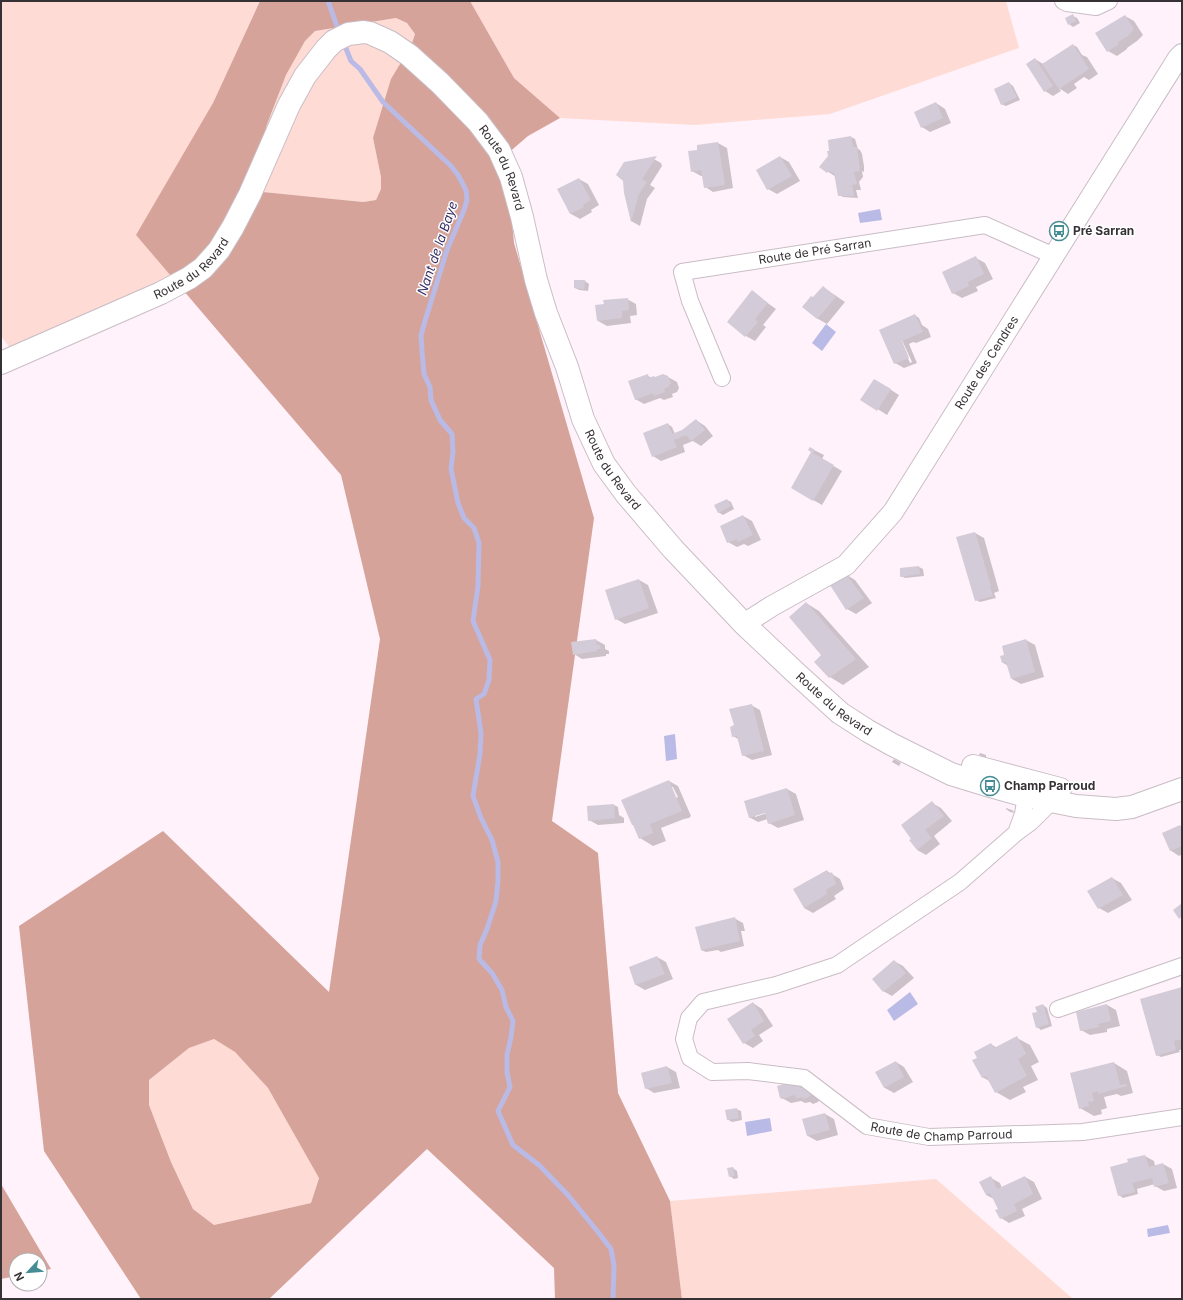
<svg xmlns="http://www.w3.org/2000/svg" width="1183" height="1300" font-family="Inter,sans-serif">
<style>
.green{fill:#fedbd4}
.forest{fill:#d5a399;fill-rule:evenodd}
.water{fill:#babae6}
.shadow{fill:#0003;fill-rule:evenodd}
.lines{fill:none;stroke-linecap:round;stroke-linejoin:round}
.stream{stroke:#babae6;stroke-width:5}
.building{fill:#d3ccd8}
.minor-casing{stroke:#c9bdc5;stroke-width:18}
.tertiary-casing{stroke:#c9bdc5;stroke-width:22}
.secondary-casing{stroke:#c9bdc5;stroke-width:24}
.minor{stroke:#fff;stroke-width:16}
.tertiary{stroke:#fff;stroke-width:20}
.secondary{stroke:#fff;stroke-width:22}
.labels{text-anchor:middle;stroke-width:3;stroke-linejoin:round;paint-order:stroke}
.street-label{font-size:12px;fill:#363135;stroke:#fff}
.poi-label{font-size:12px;font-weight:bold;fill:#363135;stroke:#fff;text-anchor:start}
.water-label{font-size:13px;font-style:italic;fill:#373168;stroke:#fff}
</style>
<rect width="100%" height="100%" fill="#fff2fa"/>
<path class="green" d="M1 1H260L213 103 183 290 19 360 1 336Z
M470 1H1006L1019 48 830 114 694 125 560 118 514 78Z
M396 18 407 23 415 34 411 46 373 138 381 177V189L376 200 363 202 263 192 266 127 286 75 305 41 315 31Z
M214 1039 235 1052 268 1088 319 1177 311 1203 214 1225 193 1209 171 1162 149 1105V1080L189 1048Z
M936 1179 1073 1299H682L670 1201Z"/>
<path class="forest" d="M260 1H470L514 78 560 118 528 136 506 155 514 243 594 518 552 821 598 853 618 1093 670 1201 682 1299H555L554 1268 427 1149 269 1299H141L44 1151 19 926 163 831 329 992 380 639 341 475 136 235 213 103ZM396 18 407 23 415 34 411 46 391 79 373 138 381 177V189L376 200 363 202 263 192 266 127 286 75 305 41 315 31ZM214 1039 235 1052 268 1088 319 1178 311 1203 214 1225 193 1209 171 1162 149 1105V1080L189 1048Z
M1 1184 51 1269 40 1271V1260H16V1276L1 1279Z"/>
<path class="water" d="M880 209 882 220 860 223 858 213Z
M826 324 836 332 822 351 812 343Z
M675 734 677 759 666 761 664 736Z
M910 992 918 1004 894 1021 887 1010Z
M770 1118 772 1131 747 1136 745 1122Z
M1168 1225 1170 1233 1148 1237 1147 1229Z"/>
<path class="shadow" d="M1073 16 1077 18 1080 23 1073 27 1069 24Z
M1125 16 1134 21 1143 35 1137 41 1127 48V49L1117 56 1108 51Z
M1073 45 1077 47 1082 55 1087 57 1098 74 1089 80 1084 77 1074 84 1077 88 1068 94 1059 88 1061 91 1053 96 1045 91 1035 59 1043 64Z
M1009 83 1013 86 1020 100 1006 106 1001 104Z
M936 103 945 109 951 123 930 132 922 127Z
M851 137 855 139 858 149 860 150 862 154 864 166V172L862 171 863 177 859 182 861 190H856L858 198 843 197 839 195 836 177 821 167 829 156 830 151 829 140Z
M718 143 727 148 733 188 713 192 704 186 703 176H701L692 171 698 150Z
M780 157 789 162 800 181 777 194 768 189Z
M652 158 661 163 662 166 650 185 655 188 647 199 640 226 631 221 625 192Z
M579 179 588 184 599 205 591 210 592 212 580 219 571 214 558 189Z
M976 258 985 263 993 279 976 287 978 291 962 298 953 293Z
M585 281 589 284 588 291 579 290 575 288Z
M823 287 845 302 827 324 818 319 803 306 814 298Z
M752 292 776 309 763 325 766 327 755 341 746 336 728 322Z
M627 299 636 304 637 315 630 316 631 323 607 326 598 321Z
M915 315 919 318 922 325 928 329 931 337 916 343 913 342 909 344 917 363 904 368 895 363 881 330ZM898 335 901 338 912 362 910 363Z
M648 376 652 378 668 377 677 382 679 388 677 392 672 394 673 397 664 400 660 398 644 404 635 399Z
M883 385 899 395 887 415 862 399Z
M696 420 705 426 713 436 701 446 693 441 683 445 685 452 661 461 653 456 668 424 672 427 675 434 683 431Z
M810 448 824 455 822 459 842 471 822 505 792 488 813 452Z
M727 500 731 502 734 509 723 515 718 512Z
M743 516 752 521 761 540 748 546 744 544 737 547 728 542Z
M975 533 984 538 999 591 994 593 996 598 980 602 976 600Z
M919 567 923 569 924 576 905 578 901 576Z
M847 575 855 580 872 603 856 614 847 609 831 585Z
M639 580 648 585 658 613 625 624 616 619Z
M806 603 819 611 869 667 843 685 830 677Z
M596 640 605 645V649L609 651V654H606V656L582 659 574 654Z
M1026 640 1035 645 1044 677 1021 684 1012 679 1008 666 1002 662 1006 655 1003 646Z
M751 705 760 710 772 755 752 760 743 755 738 739 733 736 735 726Z
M980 753 986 755V758L979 755Z
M894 759 901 763 899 766 892 762Z
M669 781 678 786 691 816 689 818 684 819 661 828 666 841 653 846 640 838ZM671 787H673L678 797 676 798Z
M787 789 796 794 804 820 778 828 769 823 768 819 758 822 749 817ZM769 811 770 812 755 817V815Z
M932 803 941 808 952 821 934 836 940 844 926 855 917 850Z
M614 805 618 807 619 815 624 818V823L598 825 589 820Z
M1006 808 1012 810 1016 813 1010 812 1006 809Z
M1180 826 1182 827V854L1179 856 1170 850Z
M827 871 840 879 844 889 834 896 836 899 813 913 804 908Z
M1112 878 1121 883 1132 900 1108 913 1099 908Z
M734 918 743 923 745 931H741L744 946 721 952 718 950 706 952 701 950Z
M657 957 666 962 673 979 645 990 636 985 630 967Z
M894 961 903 966 914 978 892 996 883 991Z
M1182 988V1050H1179L1180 1052 1161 1057 1157 1055Z
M753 1003 762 1009 773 1026 759 1035 763 1041 753 1048 744 1043Z
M1043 1005 1047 1008 1052 1026 1041 1030 1037 1027 1038 1013Z
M1107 1005 1116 1010 1120 1026 1107 1029V1032L1090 1035 1081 1030Z
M1017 1038 1030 1045 1039 1062 1031 1066 1038 1080 1023 1087 1026 1092 1010 1100 996 1092 991 1082 982 1077 978 1058 991 1044 997 1048Z
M896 1062 904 1067 913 1082 894 1093 885 1088 877 1072Z
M1114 1063 1127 1071 1133 1093 1121 1096 1117 1094 1104 1097 1107 1108 1101 1110 1102 1114 1094 1116 1080 1108Z
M667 1067 676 1072 680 1088 654 1093 646 1088 642 1073Z
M791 1083 796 1086H799L821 1097 818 1102 813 1104 810 1102 805 1103 801 1101 791 1103 780 1097Z
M736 1109 741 1111 742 1120 732 1122 727 1119Z
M825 1114 834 1119 838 1135 817 1141 808 1136 803 1120Z
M1145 1156 1154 1161 1155 1166 1163 1164 1172 1169 1177 1188 1164 1191 1155 1186V1184L1137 1189 1138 1194 1123 1198 1119 1195 1131 1162Z
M733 1168 737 1171 738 1178 734 1179 730 1176Z
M1025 1177 1034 1182 1042 1199 1022 1209 1025 1216 1009 1223 1001 1218 999 1209 994 1199 986 1195 991 1178 1000 1183 1002 1188Z"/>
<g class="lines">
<path class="stream" d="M328 1 339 32
M343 41 351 61 360 69 383 102 451 166 458 175 466 190 467 200 464 210 447 250 425 321 421 335 422 351 424 374 430 387 431 400 440 420 452 434 453 452 451 469 458 503 464 518 474 528 479 543 478 586 473 621 490 660 489 680 484 694 476 699 481 733 480 754 473 796 481 818 492 840 498 862V881L496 901 487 929 480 945 479 959 492 973 502 990 506 1007 513 1021 511 1037 507 1055V1072L510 1087 498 1111 513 1145 539 1165 567 1194 598 1232 611 1249 614 1265 613 1299"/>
</g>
<path class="building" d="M1073 14 1076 21 1068 25 1065 18Z
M1125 15 1134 29 1128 36 1118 42 1119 44 1107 52 1095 33Z
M1073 44 1089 69 1059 89 1042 64Z
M1035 58 1053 86 1044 92 1026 64Z
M1009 82 1017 97 1001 105 994 89Z
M936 102 943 118 921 128 914 112Z
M851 136 853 147H857L860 171 854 172 857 184 852 185 854 196H838L834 173 829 171 827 173 819 167 828 156 827 151H829L828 140Z
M718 142 725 185 704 188 701 170 691 172 688 151 697 150V145Z
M657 156 642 179 647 182 639 194 631 222 624 193 623 181 616 175 624 162Z
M780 156 792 176 767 190 756 170Z
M579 178 591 200 583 205 584 207 570 214 557 189Z
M976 256 984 274 968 282 969 286 952 294 942 272Z
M574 280H585L584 289 574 288Z
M823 286 836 297 817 319 802 307 811 296 813 297Z
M752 290 768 303 755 319 758 322 745 337 727 322Z
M628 298 629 310 622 311V318L597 321 595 305 604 304 603 300Z
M915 314 923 332 902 341 909 358 894 364 879 330Z
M648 374 649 379 653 376 655 377 663 374 668 376 671 383 668 387 664 389 665 392 654 396 653 393 635 400 628 381Z
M874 379 891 389 877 411 860 400Z
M696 419 705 430 691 441 686 435 674 440 677 447 652 457 643 433 668 423 672 434 682 430Z
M810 447 815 450 813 453 834 465 813 501 791 488 811 452 808 450Z
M727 499 731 506 718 513 714 505Z
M743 515 753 535 738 542 737 539 727 543 720 526Z
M975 532 991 586 990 587 993 596 975 601 956 537Z
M919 566 920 574 900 577V568Z
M846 574 864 598 846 610 830 585Z
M639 579 649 608 615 620 605 590Z
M806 602 856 659 829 678 814 662 821 655 789 617Z
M596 639 597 645H600L601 649H597V651L573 655 571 642Z
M1026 639 1035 672 1011 679 1006 662 1002 663 1000 656 1004 655 1002 646Z
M752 704 764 751 742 756 737 736 732 737 730 727 734 725 729 709Z
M669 780 682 811 650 824 653 833 639 839 633 825H632L621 800Z
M787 788 795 815 768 824 765 813 749 818 744 801Z
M932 801 944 816 925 830 932 838 917 850 909 840 911 839 901 825Z
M614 804 615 818 588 821 587 806Z
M1180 825 1182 829V846L1170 851 1162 833Z
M827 870 829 874 832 872 836 884 826 890 827 894 804 908 793 889Z
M1112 877 1123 895 1098 909 1087 891Z
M1182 903V916L1179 919 1173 910Z
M735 917 740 941 701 950 695 927Z
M657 956 665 974 635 985 629 967Z
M894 960 906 973 883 992 872 979Z
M1182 987V1039L1174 1041 1176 1050 1156 1056 1140 999Z
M753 1002 764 1021 751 1030 755 1036 743 1044 727 1019Z
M1043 1004 1049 1024 1036 1028 1032 1013 1037 1012 1035 1007Z
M1107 1004 1111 1021 1098 1024 1099 1027 1080 1031 1076 1012Z
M1017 1036 1026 1054 1018 1059 1027 1076 995 1093 986 1076 982 1078 972 1060 977 1058 974 1052 991 1043 994 1048Z
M896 1061 904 1077 884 1088 875 1072Z
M1114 1062 1120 1085 1126 1084 1127 1086 1098 1094V1091L1092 1093 1094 1101 1088 1102 1089 1106 1079 1109 1070 1073Z
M667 1066 672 1083 645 1089 641 1073Z
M791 1082 792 1086 799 1085 800 1088 805 1087 813 1091 809 1097 803 1099 802 1097 796 1099 795 1095 782 1099 780 1098 777 1086Z
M737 1108 739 1118 727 1120 725 1110Z
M825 1113 830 1130 807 1136 802 1119Z
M1145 1155 1149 1167 1163 1163 1169 1183 1154 1187 1152 1178 1132 1183 1135 1192 1118 1196 1110 1167 1128 1162 1127 1159Z
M733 1167 735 1176 729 1177 727 1168Z
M991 1176 997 1189 1025 1176 1033 1194 1014 1204 1017 1211 1000 1219 995 1210 998 1209 990 1193 986 1195 979 1182Z"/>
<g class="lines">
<g class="minor-casing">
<g id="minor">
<path d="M1063 1 1067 3 1096 7 1109 1"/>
<path id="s1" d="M722 378 690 301 682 272 985 225 1054 256"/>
<path id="s2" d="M1016 833 1023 814 1026 796 1043 785 1049 801 1047 806 1031 822 1016 833 960 882 837 965 776 985 703 1002 689 1018 684 1039 690 1058 712 1072 748 1071 804 1078 867 1126 929 1137 1083 1132 1182 1117"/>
<path d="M1058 1009 1182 966"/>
</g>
</g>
<g class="tertiary-casing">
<g id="tertiary">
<path id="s3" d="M744 624 772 606 846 565 893 512 1178 58 1182 54"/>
</g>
</g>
<g class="secondary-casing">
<g id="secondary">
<path id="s4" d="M1 363 161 293 189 278 203 268 219 250 233 227 250 194 289 105 305 76 326 49 334 41 348 34 364 32 370 33 390 42 409 55 440 83 478 122 499 150 511 177 522 217 536 280 546 313 567 367 583 419 604 464 626 494 673 549 744 624 797 674 840 713 868 731 891 744 951 774 990 786 1026 796 1076 806 1116 809 1132 807 1182 789"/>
<path d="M973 766 1060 789"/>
</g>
</g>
<use href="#minor" class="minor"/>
<use href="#tertiary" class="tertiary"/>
<use href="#secondary" class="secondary"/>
</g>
<defs>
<g id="bus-ring" transform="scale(1)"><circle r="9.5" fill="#fff" stroke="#458c95" stroke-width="1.5"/><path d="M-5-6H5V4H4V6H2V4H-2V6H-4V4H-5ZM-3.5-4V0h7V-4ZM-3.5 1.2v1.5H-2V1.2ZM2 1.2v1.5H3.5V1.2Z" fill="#458c95"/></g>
</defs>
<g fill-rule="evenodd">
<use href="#bus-ring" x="1059" y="231"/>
<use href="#bus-ring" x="990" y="786"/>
</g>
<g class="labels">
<g class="street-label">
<text dy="4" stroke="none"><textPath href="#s4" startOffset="719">Route du Revard</textPath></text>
<text dy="4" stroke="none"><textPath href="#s1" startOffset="248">Route de Pré Sarran</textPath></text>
<text dy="4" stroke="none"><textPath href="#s4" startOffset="214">Route du Revard</textPath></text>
<text dy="4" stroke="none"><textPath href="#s3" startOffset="365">Route des Cendres</textPath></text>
<text dy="4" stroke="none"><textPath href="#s4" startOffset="1043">Route du Revard</textPath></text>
<text dy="4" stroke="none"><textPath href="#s4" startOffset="1367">Route du Revard</textPath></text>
<text dy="4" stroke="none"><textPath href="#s2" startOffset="820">Route de Champ Parroud</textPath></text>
</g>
<g class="poi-label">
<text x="1073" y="235">Pré Sarran</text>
<text x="1004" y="790">Champ Parroud</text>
</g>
<g class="water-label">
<text transform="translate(437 248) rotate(-71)" y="5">Nant de la Baye</text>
</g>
</g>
<rect width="1183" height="1300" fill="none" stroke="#363135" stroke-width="4"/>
<g transform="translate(28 1272) rotate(244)"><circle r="19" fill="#ffffff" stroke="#afadae"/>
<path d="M0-3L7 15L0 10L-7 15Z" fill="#458c95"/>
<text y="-6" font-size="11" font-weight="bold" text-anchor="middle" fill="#363135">N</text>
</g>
</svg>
